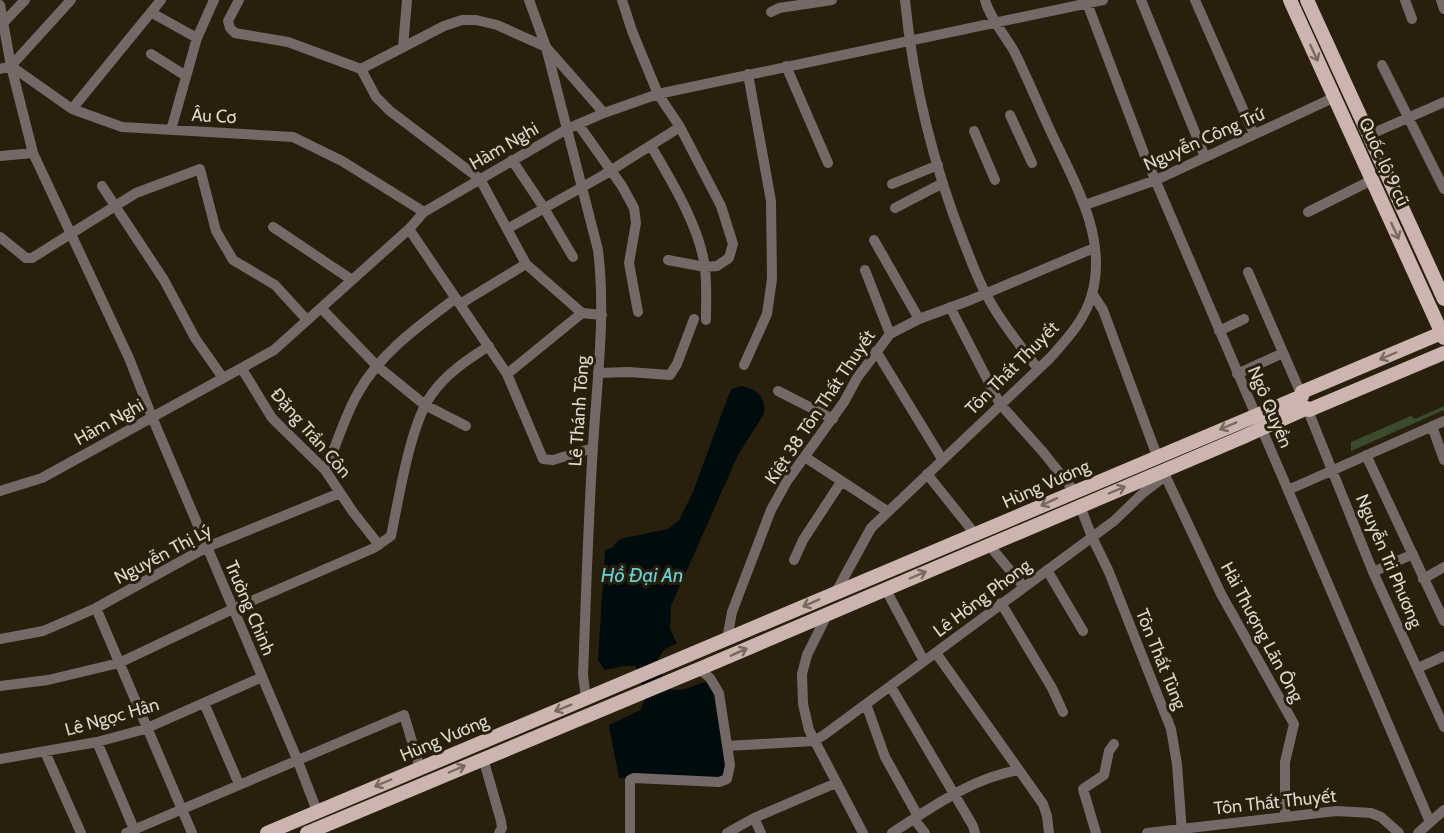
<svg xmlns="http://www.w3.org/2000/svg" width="1444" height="833" font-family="Cabin,sans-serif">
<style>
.green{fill:#3b4b2e}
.water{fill:#000b0d}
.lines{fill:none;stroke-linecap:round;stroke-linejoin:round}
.minor{stroke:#756967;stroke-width:10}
.major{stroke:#ccb4af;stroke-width:14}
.oneway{stroke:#7a6a5e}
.labels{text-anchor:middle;stroke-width:6;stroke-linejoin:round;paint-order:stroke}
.street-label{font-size:18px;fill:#ded8cc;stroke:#281f0c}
.water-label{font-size:20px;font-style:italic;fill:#66d2dc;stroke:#281f0c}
</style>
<rect width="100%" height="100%" fill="#281f0c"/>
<path class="green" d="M1444 406V410L1351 451V442L1411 416 1415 419Z"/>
<path class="water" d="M741 386C757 389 766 396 764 414L738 455 671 606 670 629 677 643 664 650 657 660 666 688C687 695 693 682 710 682L715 686 731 778H619L609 725 640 710 646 698 636 666H623L605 670 598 660 605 550 612 548 620 539 668 529 679 520 693 492 729 394 732 389Z"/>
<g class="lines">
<path class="minor" d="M239 0 228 21 230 28 235 33 288 42 361 69 376 97 390 111 480 179 526 264 582 313 602 315
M529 0 546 47 598 250C606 315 597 380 593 446 588 522 586 599 583 675L586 699
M622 0 632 31 658 94 680 127 721 206 733 244 729 258 717 266 705 267 668 260
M905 0C913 82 934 167 964 243 971 260 977 278 986 294 1000 321 1020 345 1038 369
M1141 0 1205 157
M1195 0 1254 134
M1405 0 1412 19
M1441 0 1444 9
M1087 3 1145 156 1430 822
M0 5 11 66 33 153 129 358 152 417 297 759 317 811
M771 12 779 8 832 0
M152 13 197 38 171 130
M0 22 3 23 25 0
M197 38 214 0
M403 47 407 0
M151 54 186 76
M1382 65 1444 189
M11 66 71 0
M786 66 828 163
M0 69 11 66 72 109 122 127 293 137 342 161 424 212
M361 69 444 26 462 20H476L497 25 546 47 604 113
M72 109 161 0
M1010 115 1032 163
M578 124 622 186 634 208 636 223 629 263 638 312
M974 131 995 180
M1369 135 1444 102
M651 146C671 180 701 229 705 269 707 286 706 303 706 320
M0 156 33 153
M512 160 544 208 573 257
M892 184 938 165
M102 186 164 280 195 338 223 378
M1085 205 1156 180 1335 97
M895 208 943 183
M1308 212 1372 180
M273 227 352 280
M409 229 507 374 543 459 553 460 593 448
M507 229 602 176 680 127
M0 237 26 258H32L136 193 200 169 216 231 233 260 275 285 307 320
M874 240 919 319
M865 270 890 334
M1248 272 1302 396
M1092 293 1103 310 1157 456
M460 304 526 264
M950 307 1000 404 1043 452 1074 491
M321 308 377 366 425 405 466 426
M1219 331 1244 319
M876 351 942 459
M744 365 767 314 772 279 771 201 748 74
M242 369 272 418 325 470 353 512 379 545
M598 373 629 372 670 375 677 364 694 319
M507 374 582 313
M1237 374 1283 353
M778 391 833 419
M1307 408 1373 572 1444 727
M1432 426 1444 460
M1366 455 1444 621
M805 457 887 511
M325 470C337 445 344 417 358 393 380 353 420 325 456 298
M1163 471 1221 594 1294 724 1285 762V815
M927 474 975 534
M1288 490 1444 421
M0 491 42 478 274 350 409 229 424 212 567 129 604 113 658 94 1103 0
M1080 506 1092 537 1109 572 1171 729 1177 764 1182 833
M989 545 1024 587
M794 560 803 540 841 482
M1047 570 1083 631
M1373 572 1413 554
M1423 579 1444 567
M885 588 924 661
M836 592 871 528 1050 358C1067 339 1085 320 1092 294 1108 236 1073 180 1050 130 1038 104 1027 77 1014 51 1005 36 989 16 985 0
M1001 603 1052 688 1063 712
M96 608 192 833
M828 613 807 655 802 674 803 704 809 730 863 833
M0 639 43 631 71 619 96 608 207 547 340 493
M727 639 732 612 771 510 787 481 844 402 857 378 890 334 919 319 968 301 1094 248
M936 653 1043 804 1047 816 1049 833
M1418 668 1444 656
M0 686 48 680 119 663 233 609 374 548 391 536C399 498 410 424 432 394 446 374 468 359 489 346
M891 687 973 826 975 833
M204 703 239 784
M866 704 885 757 918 816
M97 742 134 829
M727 746 814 741 824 735 1114 521 1143 493 1165 476
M45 752 81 833
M0 759 97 742 145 729 262 677
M480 759 485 765 501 821 502 828 499 833
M754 818 761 833
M914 819 925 833
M126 833 404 715 420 768
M630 833V780L634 778 719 782 727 779 730 765 719 693 710 678 699 669
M727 833 754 818 836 783
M892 833C932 807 972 778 1019 770
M1096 833 1083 789 1104 775 1109 751 1114 744
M1147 833 1336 811 1371 813 1381 817 1399 833
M1418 833 1444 810"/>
<path class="major" d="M1290 0 1444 338
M1307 0 1444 299
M267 833 1255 416 1302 396V392L1444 332
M307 833 699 669 1243 437 1307 408 1309 410 1444 353"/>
</g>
<defs><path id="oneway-shaft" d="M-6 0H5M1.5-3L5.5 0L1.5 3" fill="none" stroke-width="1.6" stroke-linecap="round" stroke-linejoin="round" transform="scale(1.5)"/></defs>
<g class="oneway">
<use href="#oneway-shaft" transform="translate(1314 53) rotate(65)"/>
<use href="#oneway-shaft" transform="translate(1395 231) rotate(65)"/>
<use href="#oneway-shaft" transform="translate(1388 356) rotate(157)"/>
<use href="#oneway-shaft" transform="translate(1228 426) rotate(157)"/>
<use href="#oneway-shaft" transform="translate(1117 490) rotate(-23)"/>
<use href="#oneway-shaft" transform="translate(1049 502) rotate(155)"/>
<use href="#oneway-shaft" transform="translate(918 575) rotate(-23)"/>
<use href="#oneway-shaft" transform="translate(811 603) rotate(156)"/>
<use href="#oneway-shaft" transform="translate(739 652) rotate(-24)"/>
<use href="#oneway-shaft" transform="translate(563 708) rotate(158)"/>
<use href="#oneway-shaft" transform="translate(457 769) rotate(-23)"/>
<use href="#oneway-shaft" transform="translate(383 783) rotate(157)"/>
</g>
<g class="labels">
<g class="street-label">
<text transform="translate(214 116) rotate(3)" y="6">Âu Cơ</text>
<text transform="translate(1204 139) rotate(-24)" y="6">Nguyễn Công Trứ</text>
<text transform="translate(504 146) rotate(-30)" y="6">Hàm Nghi</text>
<text transform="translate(1384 162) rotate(65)" y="6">Quốc lộ 9 cũ</text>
<text transform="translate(1012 368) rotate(-45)" y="6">Tôn Thất Thuyết</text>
<text transform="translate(820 407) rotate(-56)" y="6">Kiệt 38 Tôn Thất Thuyết</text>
<text transform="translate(1270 407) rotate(67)" y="6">Ngô Quyền</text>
<text transform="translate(579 411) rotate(-86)" y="6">Lê Thánh Tông</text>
<text transform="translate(109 422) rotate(-29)" y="6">Hàm Nghi</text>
<text transform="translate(311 433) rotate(49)" y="6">Đặng Trần Côn</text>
<text transform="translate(1046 484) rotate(-24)" y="6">Hùng Vương</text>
<text transform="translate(163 554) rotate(-28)" y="6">Nguyễn Thị Lý</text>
<text transform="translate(1389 561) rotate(67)" y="6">Nguyễn Tri Phương</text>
<text transform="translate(982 598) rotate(-37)" y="6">Lê Hồng Phong</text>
<text transform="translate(250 608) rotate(67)" y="6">Trường Chinh</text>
<text transform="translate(1262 632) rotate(62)" y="6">Hải Thượng Lãn Ông</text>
<text transform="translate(1161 659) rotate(68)" y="6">Tôn Thất Tùng</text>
<text transform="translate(112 717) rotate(-16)" y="6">Lê Ngọc Hân</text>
<text transform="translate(444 738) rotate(-23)" y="6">Hùng Vương</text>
<text transform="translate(1275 802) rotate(-6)" y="6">Tôn Thất Thuyết</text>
</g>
<g class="water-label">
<text x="642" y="582">Hồ Đại An</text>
</g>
</g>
</svg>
